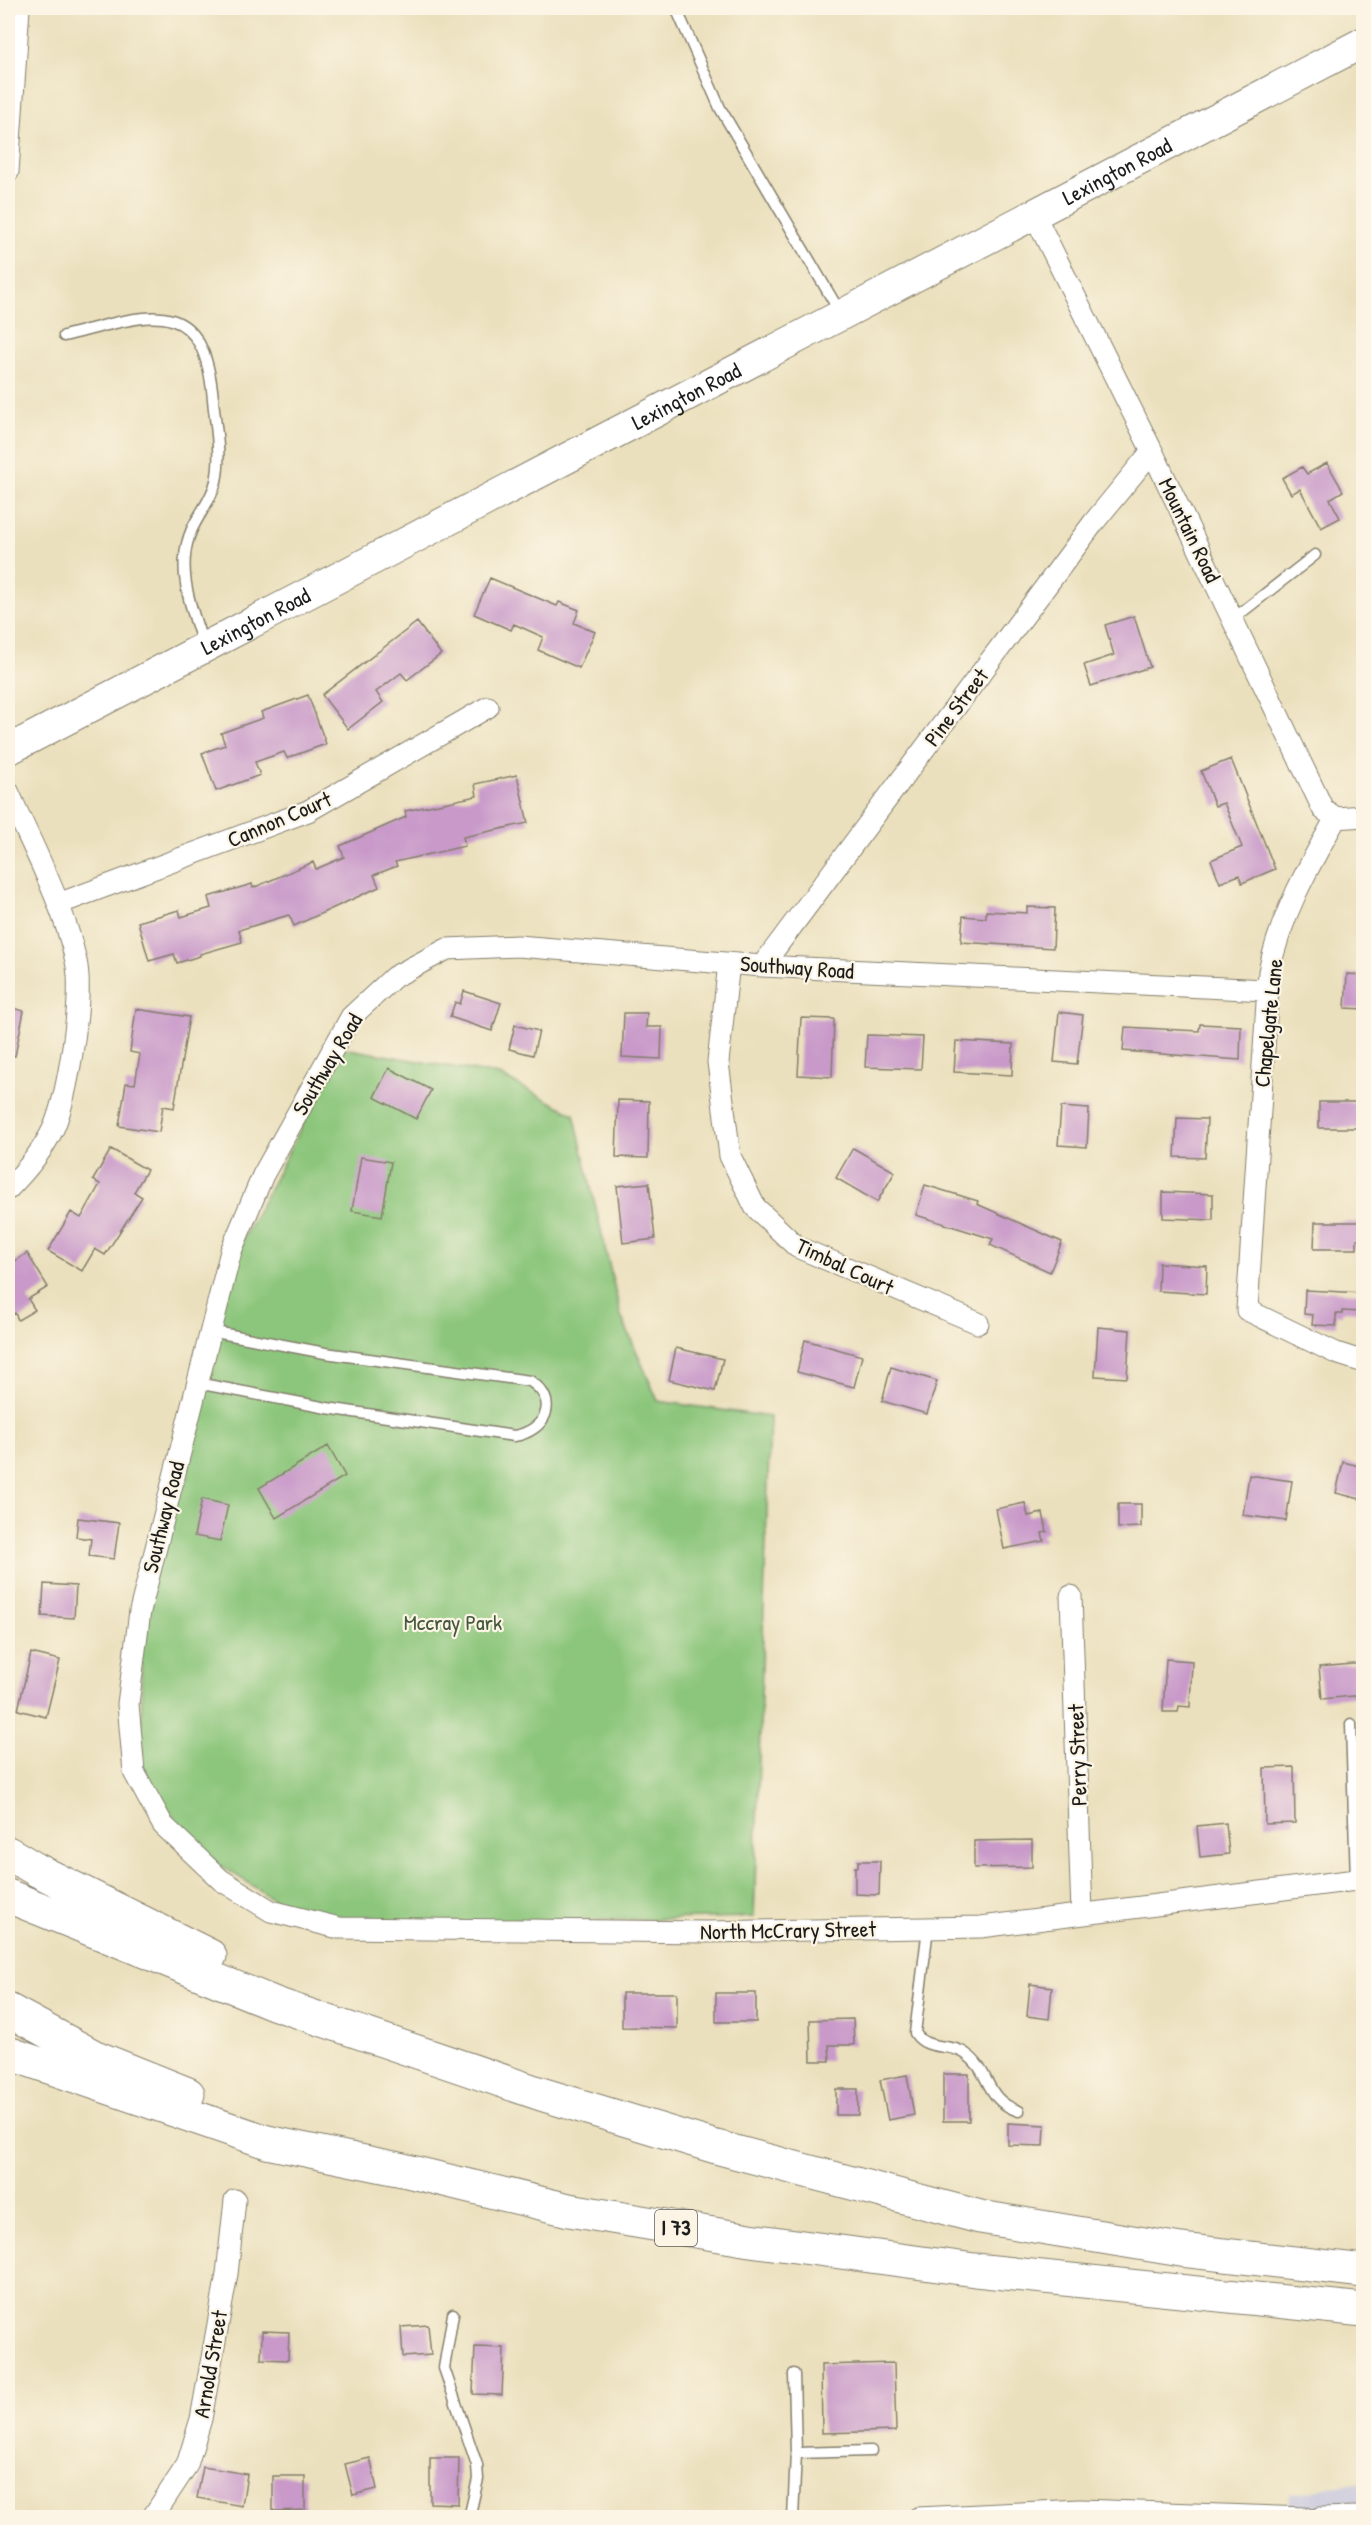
<svg xmlns="http://www.w3.org/2000/svg" width="1371" height="2525" font-family="'Patrick Hand',sans-serif">
<style>
.industrial{fill:#c2c2dc}
.green{fill:#8cc67b;stroke:#54714c;stroke-width:1.5}
.building{fill:#c899c9}
.lines{fill:none;stroke-linecap:round;stroke-linejoin:round}
.lane-casing{stroke:#847e6c;stroke-width:13}
.street-casing{stroke:#847e6c;stroke-width:23}
.secondary-casing{stroke:#847e6c;stroke-width:32}
.highway-casing{stroke:#847e6c;stroke-width:35}
.lane{stroke:#fff;stroke-width:10}
.street{stroke:#fff;stroke-width:21}
.secondary{stroke:#fff;stroke-width:30}
.highway{stroke:#fff;stroke-width:33}
.labels{text-anchor:middle;stroke-width:4.5;stroke-linejoin:round;paint-order:stroke}
.shield{fill:#fcf5e5;stroke:#5f5d58;stroke-width:1.5}
.shield-label{font-size:21px;font-weight:bold;fill:#1c1c1c}
.street-label{font-size:22px;fill:#1c1c1c;stroke:#fcf5e5}
.park-label{font-size:22px;fill:#43583d;stroke:#fcf5e5}
</style>
<rect width="100%" height="100%" fill="#fcf5e5"/>
<filter id="ink" filterUnits="userSpaceOnUse"><feTurbulence type="fractalNoise" baseFrequency=".0167" numOctaves="2"/><feDisplacementMap in="SourceGraphic" scale="12" xChannelSelector="R" yChannelSelector="G"/><feConvolveMatrix kernelMatrix="1 2 1 2 8 2 1 2 1" color-interpolation-filters="sRGB"/></filter>
<filter id="wash" filterUnits="userSpaceOnUse"><feTurbulence type="fractalNoise" baseFrequency=".008" numOctaves="4" result="noise"/><feDisplacementMap in="SourceGraphic" scale="24" xChannelSelector="R" yChannelSelector="G"/><feGaussianBlur stdDeviation="1.35" result="paint"/><feColorMatrix in="noise" values="0 0 0 0 0 0 0 0 0 0 0 0 0 0 0 0 0 1.4 0 .05"/><feComposite in="paint" operator="in"/></filter>
<g filter="url(#wash)">
<rect width="100%" height="100%" fill="#ebe0bd"/>
<path class="industrial" d="M1363 2482V2517L1289 2518 1290 2494Z"/>
<path class="green" d="M343 1048 499 1075 574 1114 621 1316 658 1401 770 1417 754 1917 475 1923 304 1919 203 1854 142 1777 141 1625 234 1256Z"/>
<g id="blocks">
<path class="building" d="M1327 463 1343 491 1330 499 1340 518 1321 528 1300 489 1291 494 1282 478 1302 467 1307 474Z
M490 578 557 606 559 602 579 610 574 623 595 632 579 668 538 650 543 637 514 624 511 630 474 614Z
M1134 616 1150 667 1091 686 1084 665 1114 655 1105 625Z
M417 622 441 654 407 680 401 673 376 692 383 702 348 729 322 695Z
M308 695 326 744 287 758 284 752 255 762 260 775 216 791 202 753 225 745 221 733 263 718 261 712Z
M1231 759 1275 869 1242 883 1239 875 1220 883 1211 860 1242 847 1224 803 1215 806 1201 771Z
M517 775 528 823 463 837 465 846 395 862 397 866 374 875 379 887 294 926 289 915 239 930 242 942 200 954V956L177 963 174 954 149 961 138 922 179 910 181 917 211 908 208 897 252 884 253 888 313 862 316 869 344 857 340 846 406 817 405 811 477 796 475 784Z
M1027 907 1055 908 1053 948 961 942 963 916 986 918V911L1027 913Z
M1347 974 1364 975V1009L1345 1008Z
M464 991 501 1003 492 1031 450 1017 455 1002 460 1004Z
M8 1007 24 1011 15 1056 8 1055Z
M136 1009 189 1017 174 1108 163 1106 159 1132 119 1126 126 1083 135 1084 140 1054 130 1052Z
M1059 1012 1083 1015 1077 1064 1054 1062Z
M624 1013H647L646 1027H662L661 1059 622 1057Z
M801 1018 834 1019 832 1077 798 1075Z
M1200 1024 1241 1026 1240 1060 1123 1051 1125 1027 1199 1031Z
M515 1025 539 1031 533 1055 509 1049Z
M867 1035 923 1037 921 1069 865 1067Z
M956 1041 1013 1044 1012 1075 954 1072Z
M389 1068 431 1090 416 1119 374 1097Z
M618 1100 649 1101 648 1158 616 1157Z
M1319 1102H1364V1128H1319Z
M1061 1107 1089 1109 1087 1147 1058 1145Z
M1177 1118 1207 1119 1205 1158 1175 1157Z
M853 1148 895 1172 877 1202 836 1178Z
M111 1149 147 1170 134 1192 142 1197 105 1255 95 1249 82 1271 48 1251 71 1212 81 1218 100 1184 93 1180Z
M361 1157 391 1162 382 1216 352 1211Z
M649 1183 655 1239 623 1243 617 1186Z
M925 1185 978 1201 977 1204 1062 1242 1050 1272 990 1245 993 1239 916 1215Z
M1163 1192 1213 1194V1220L1163 1218Z
M1315 1222H1364V1239H1357V1249H1314Z
M27 1253 48 1287 28 1299 35 1310 18 1320 15 1313 8 1318V1266Z
M1159 1263 1207 1266 1206 1294 1158 1291Z
M1305 1290 1363 1293 1362 1312 1342 1311V1314H1336V1326L1312 1325 1313 1315 1304 1314Z
M1098 1327 1130 1330 1127 1378 1095 1376Z
M805 1340 862 1356 854 1387 797 1372Z
M676 1348 723 1359 715 1391 669 1380Z
M891 1367 937 1381 927 1414 882 1401Z
M328 1446 345 1476 276 1518 259 1488Z
M1343 1462 1364 1467V1500L1336 1493Z
M1249 1475 1292 1481 1286 1521 1243 1515Z
M202 1499 228 1505 220 1541 194 1536Z
M1025 1503 1028 1516 1043 1513 1047 1532 1042 1533 1044 1541 1004 1549 996 1509Z
M1118 1504H1141V1527L1118 1528Z
M78 1518 119 1523 114 1559 89 1556 91 1539 76 1537Z
M44 1584 76 1586 74 1618 42 1616Z
M31 1653 60 1660 46 1717 18 1710Z
M1166 1659 1192 1661 1190 1707 1179 1706 1178 1712H1163Z
M1364 1663V1695L1322 1699 1319 1667Z
M1294 1767 1295 1823 1265 1824 1264 1768Z
M1226 1823 1229 1854 1200 1857 1197 1826Z
M1032 1840V1867L974 1868V1841Z
M858 1861H880L879 1895 855 1894V1867H858Z
M1030 1984 1052 1987 1049 2019 1027 2016Z
M622 1993H677V2028L622 2027Z
M716 1993H756V2022H716Z
M853 2019 854 2045H829L830 2061H811L810 2020Z
M943 2074H969V2121H943Z
M907 2075 914 2115 888 2120 880 2080Z
M836 2089H858V2115H836Z
M1008 2123 1045 2125 1044 2146 1008 2145Z
M428 2325 431 2355 403 2357 401 2327Z
M262 2331 289 2332 288 2360 261 2359Z
M475 2347 504 2348 502 2395 473 2394Z
M894 2363 896 2431 822 2433 821 2365Z
M370 2458 377 2489 353 2495 345 2464Z
M430 2458H459L458 2504 430 2503Z
M203 2467 247 2474 242 2506 197 2498Z
M273 2476H305V2510L273 2511Z"/>
</g>
</g>
<g filter="url(#ink)">
<use href="#blocks" fill-opacity="0" stroke="#847e6c" stroke-width="1.5"/>
<g class="lines">
<g class="lane-casing">
<path id="lane" d="M676 8 720 108 841 314
M64 336C145 316 203 288 213 399 215 424 222 455 216 481 210 508 188 521 185 556 182 586 194 616 203 644
M1233 619 1315 555
M197 1383 327 1408 514 1436C545 1431 561 1401 530 1381L325 1353 210 1331
M1351 1724 1356 1879
M928 1928 915 2033C927 2052 950 2042 966 2054 991 2071 984 2100 1019 2111
M453 2314 444 2368 477 2465 478 2479 469 2518
M794 2374 796 2453 871 2451
M793 2518 796 2453"/>
</g>
<g class="street-casing">
<path id="street" d="M8 172 19 8
M1034 214 1152 451 1323 809 1336 818 1364 816
M8 791C32 846 63 902 76 961 84 996 68 1094 54 1127 43 1151 26 1171 8 1189
M1336 818C1308 867 1280 917 1269 972L1247 1310 1336 1353 1364 1362
M58 904 308 811 488 707
M729 963 718 1062 730 1156 755 1207 797 1247 978 1323
M762 966 1094 522 1152 451
M1267 990 762 966 518 946 447 949 394 977 351 1017 263 1175 231 1251 140 1611 128 1704 134 1772 163 1825 221 1880 271 1911 339 1928 706 1932 981 1927 1364 1879
M1071 1596 1082 1914
M152 2518 187 2465 201 2419 227 2274 235 2200
M918 2518 1080 2510 1305 2518
M1320 2518 1358 2517"/>
</g>
<g class="secondary-casing">
<g id="secondary">
<path id="s1" d="M8 750 1364 42"/>
</g>
</g>
<g class="highway-casing">
<path id="highway" d="M8 1853 37 1870 210 1956
M8 1896 276 2004 541 2094 716 2147 980 2217 1181 2250 1364 2271
M8 2010 93 2056 188 2094
M8 2053 267 2142 403 2170 569 2210 750 2240 975 2270 1364 2310"/>
</g>
<use href="#lane" class="lane"/>
<use href="#street" class="street"/>
<use href="#secondary" class="secondary"/>
<use href="#highway" class="highway"/>
</g>
</g>
<g class="labels">
<rect class="shield" x="655" y="2210" width="42" height="36" rx="4.5"/>
<g class="shield-label">
<text x="676" y="2235">I 73</text>
</g>
<g class="street-label">
<text dy="8" stroke="none"><textPath href="#s1" startOffset="1251">Lexington Road</textPath></text>
<text dy="8" stroke="none"><textPath href="#s1" startOffset="765">Lexington Road</textPath></text>
<text transform="translate(1190 530) rotate(64)" y="8">Mountain Road</text>
<text dy="8" stroke="none"><textPath href="#s1" startOffset="279">Lexington Road</textPath></text>
<text transform="translate(956 707) rotate(-53)" y="8">Pine Street</text>
<text transform="translate(279 819) rotate(-23)" y="8">Cannon Court</text>
<text transform="translate(797 967) rotate(4)" y="8">Southway Road</text>
<text transform="translate(1268 1023) rotate(-84)" y="8">Chapelgate Lane</text>
<text transform="translate(327 1064) rotate(-59)" y="8">Southway Road</text>
<text transform="translate(845 1266) rotate(25)" y="8">Timbal Court</text>
<text transform="translate(163 1517) rotate(-76)" y="8">Southway Road</text>
<text transform="translate(1077 1755) rotate(-92)" y="8">Perry Street</text>
<text transform="translate(788 1930) rotate(-1)" y="8">North McCrary Street</text>
<text transform="translate(210 2364) rotate(-80)" y="8">Arnold Street</text>
</g>
<g class="park-label">
<text x="453" y="1630">Mccray Park</text>
</g>
</g>
<rect width="1371" height="2525" fill="none" stroke="#fcf5e5" stroke-width="30"/>
</svg>
